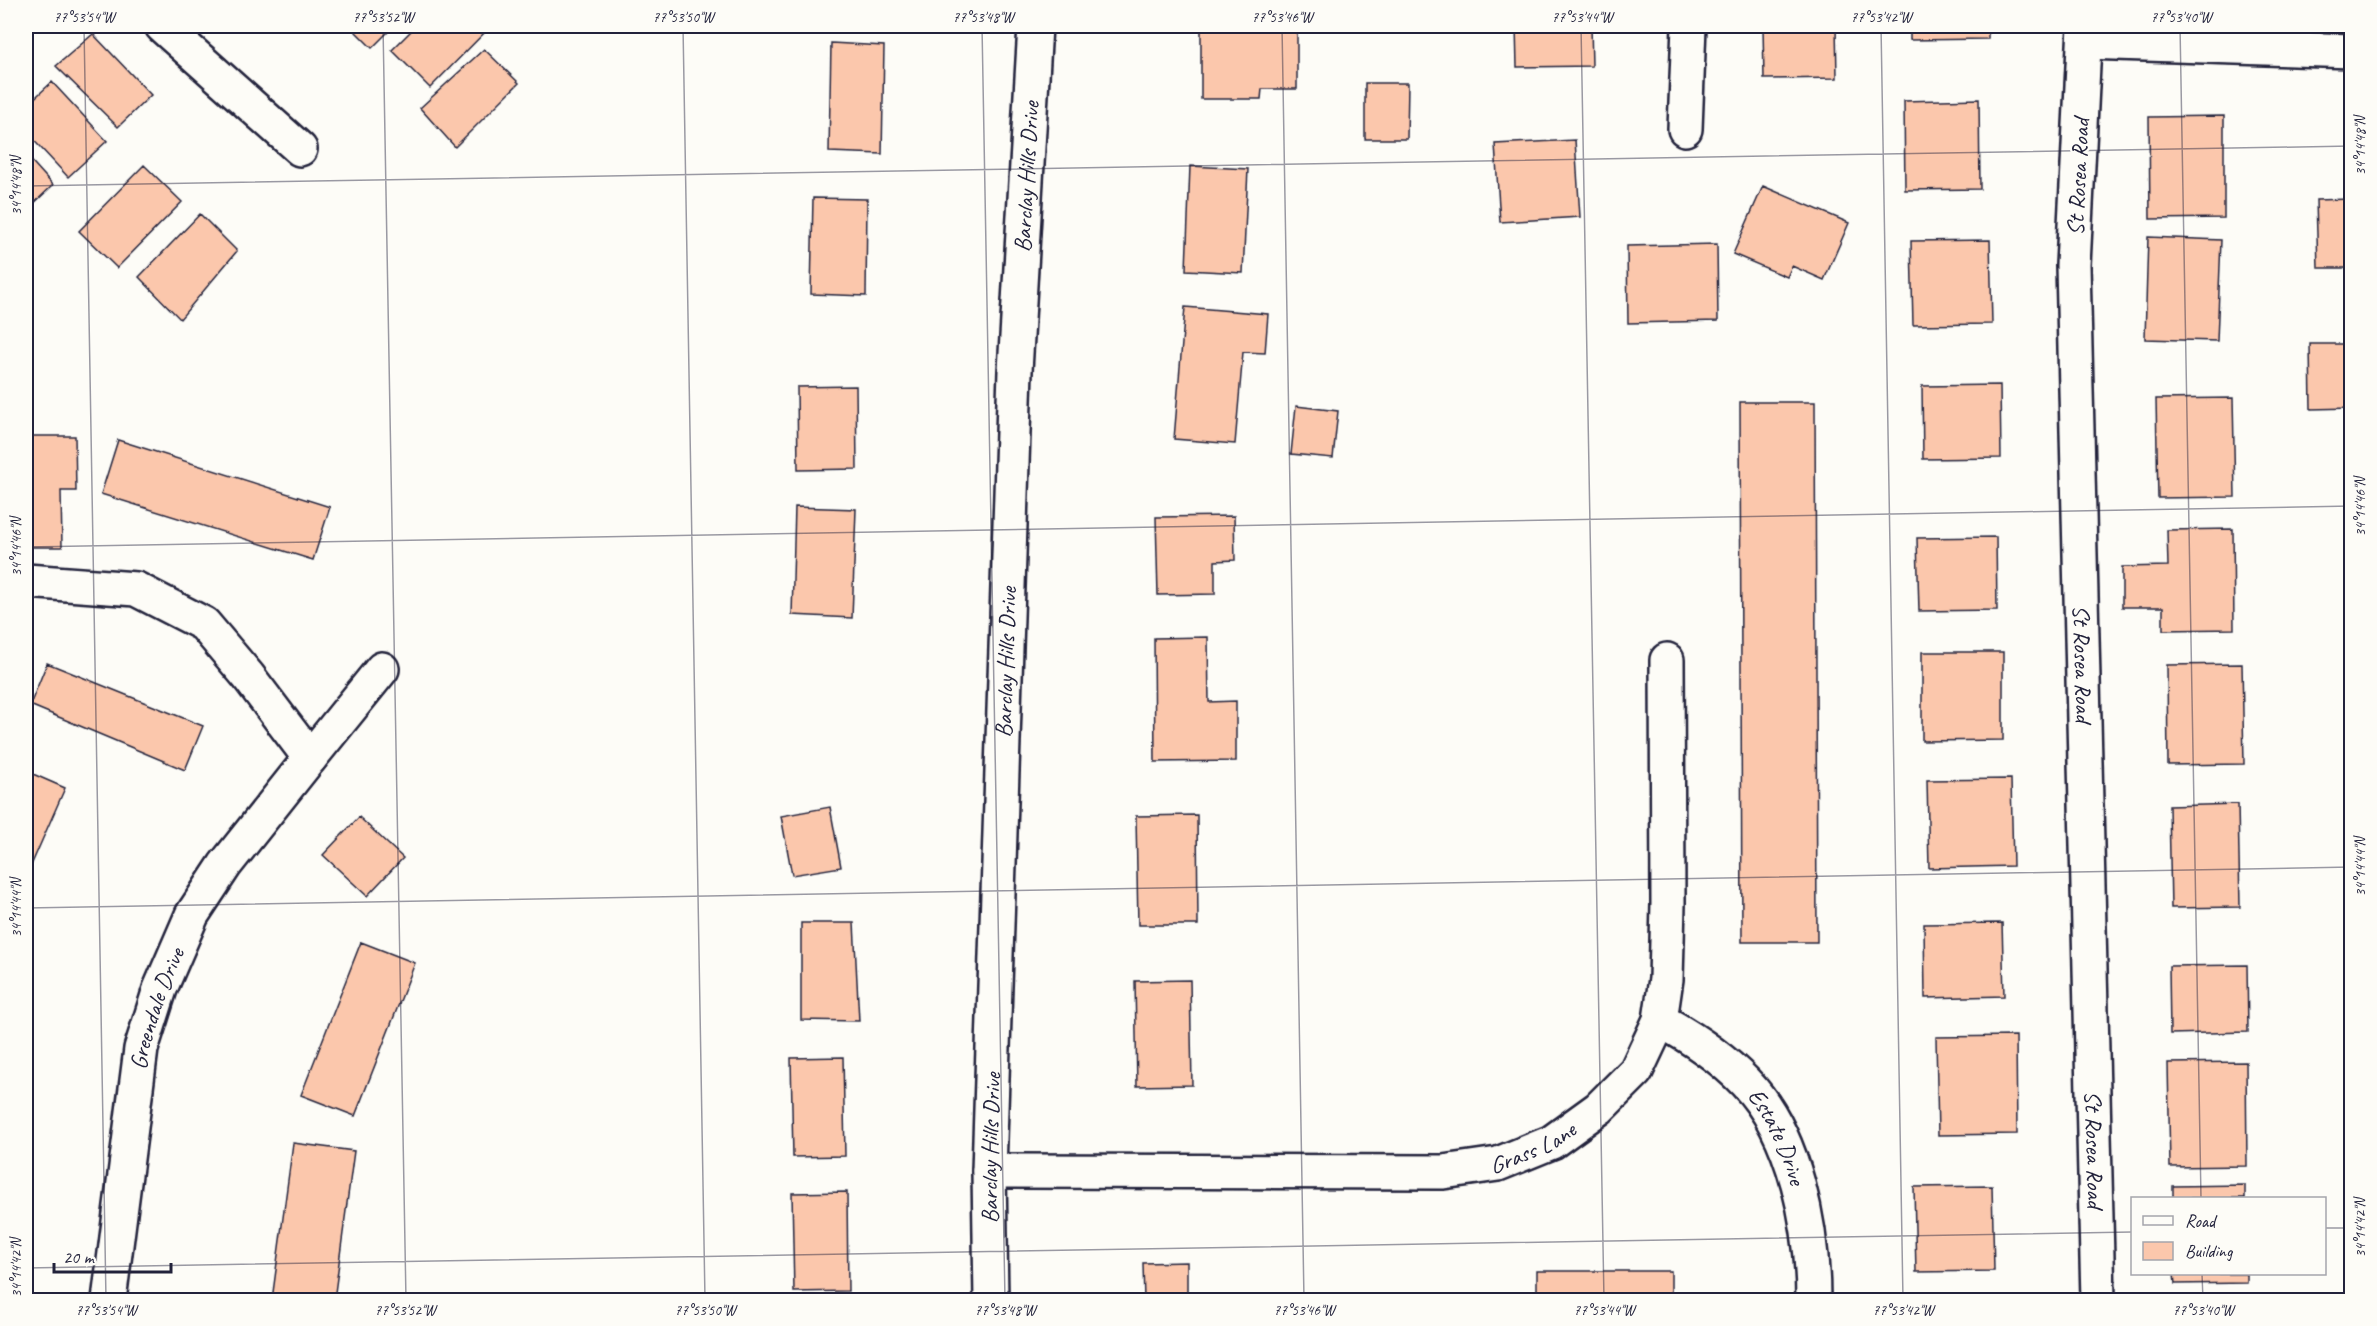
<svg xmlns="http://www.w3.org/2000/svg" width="2377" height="1326" font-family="Caveat,sans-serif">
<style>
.building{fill:#fbc7ac;stroke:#22223b;stroke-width:1.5}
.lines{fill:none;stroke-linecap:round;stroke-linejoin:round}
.street-casing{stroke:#22223b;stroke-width:38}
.street{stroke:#fdfcf7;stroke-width:33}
.ticks{fill:none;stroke:#22223b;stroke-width:1.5;stroke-opacity:0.45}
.labels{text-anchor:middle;stroke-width:4.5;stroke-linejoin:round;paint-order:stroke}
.street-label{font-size:24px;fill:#22223b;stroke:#fdfcf7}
.neatline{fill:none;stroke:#22223b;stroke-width:2}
.ticks-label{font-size:15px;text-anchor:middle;fill:#22223b}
</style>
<rect width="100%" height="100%" fill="#fdfcf7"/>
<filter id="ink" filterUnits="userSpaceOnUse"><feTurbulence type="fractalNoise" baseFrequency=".0167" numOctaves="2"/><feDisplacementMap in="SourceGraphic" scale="12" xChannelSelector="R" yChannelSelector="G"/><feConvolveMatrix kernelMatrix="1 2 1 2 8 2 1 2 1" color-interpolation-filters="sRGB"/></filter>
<g filter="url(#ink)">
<path class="building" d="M350 26H394L372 48Z
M416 26H491L430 88 392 50Z
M1201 26H1297V89H1262L1261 99H1201Z
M1516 26H1591L1592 66 1517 67Z
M1763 26H1836L1837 78 1764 79Z
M1910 26H1988V39L1910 40Z
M93 34 151 95 118 127 56 66Z
M831 43 884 46 882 154 829 152Z
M484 49 519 83 455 147 420 108Z
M52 82 107 141 68 177 26 132V106Z
M1365 83H1408L1407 139H1365Z
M1979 99 1980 189 1905 190 1904 101Z
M2224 116V218L2150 219 2149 117Z
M1575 140 1580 217 1500 222 1495 144Z
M26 155 53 185 26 211Z
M144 165 182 202 117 268 79 231Z
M1190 166 1248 169 1243 273 1186 270Z
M1763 186 1849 223 1824 280 1792 266 1787 277 1733 254Z
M813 198 867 199 866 296 811 294Z
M2352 199V268H2318L2316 200Z
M200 214 237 251 180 319 139 277Z
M2148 237 2221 240 2217 341 2145 339Z
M1990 240 1992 324 1913 325 1911 241Z
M1717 244 1718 321 1628 323 1627 246Z
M1185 307 1268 314 1265 353 1243 352 1235 444 1174 439Z
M2310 344H2352V408L2311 409Z
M2000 385 2001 458 1923 459 1922 386Z
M856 386 857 469 798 470 797 387Z
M2233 398 2235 497 2158 498 2156 399Z
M1740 402H1815L1817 942H1742Z
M1296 406 1338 411 1333 458 1291 454Z
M26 436H75L76 491H61L62 547H26Z
M118 440 330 507 313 560 101 494Z
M795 507 856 509 852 618 792 615Z
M1234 516 1235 560 1215 561V594L1158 595 1156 517Z
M2233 529 2234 629 2163 630V607H2122V567L2168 566 2167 530Z
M1996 537 1997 610 1919 611 1917 538Z
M1208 637 1209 702 1236 701V761L1155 762 1154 638Z
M1922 652H2003V740L1922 741Z
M47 663 203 726 185 770 30 705Z
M2242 664 2244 764 2168 765 2167 665Z
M26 771 65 788 26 877Z
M2011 779 2013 866 1929 868 1927 780Z
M2238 804 2240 907 2171 908 2169 806Z
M830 807 841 867 792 875 781 816Z
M1197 815 1198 925H1138L1136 816Z
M359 817 403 858 367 896 323 855Z
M801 923H854L859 1021 801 1020Z
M2002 923 2004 996 1925 998 1924 924Z
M361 942 415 963 355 1116 301 1095Z
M2247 965 2248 1032 2170 1034 2169 966Z
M1190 980 1192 1085 1137 1086 1135 981Z
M2016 1036 2017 1134 1938 1135 1936 1037Z
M843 1057 845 1156 793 1157 791 1058Z
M2246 1062 2247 1166 2170 1167 2168 1063Z
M293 1143 354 1151 334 1300H272Z
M2245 1185V1198H2173V1186Z
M1992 1186 1994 1271 1916 1272 1914 1187Z
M847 1192 848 1291 794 1292 792 1193Z
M1187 1262V1300H1144L1143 1263Z
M1537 1271H1671V1300H1537Z
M2174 1274H2247V1283L2175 1284Z"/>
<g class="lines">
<g class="street-casing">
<g id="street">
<path d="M162 26 300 149"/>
<path id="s1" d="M2085 26 2073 265 2098 1300"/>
<path d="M2085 42 2352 51"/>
<path d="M1685 129 1689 26"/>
<path d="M26 581 136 589 204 624 248 676 310 758 382 669"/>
<path id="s2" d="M1660 1020C1691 1037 1720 1056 1745 1082 1796 1134 1813 1230 1813 1300"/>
<path id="s3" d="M989 1171 1443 1172 1498 1164 1552 1142 1599 1108 1636 1071 1660 1020 1666 979 1668 904 1667 660"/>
<path id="s4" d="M109 1300 141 1049 160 989 192 915 225 865 310 758"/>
<path id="s5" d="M991 1300 989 1171 1015 371 1035 26"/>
</g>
</g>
<use href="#street" class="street"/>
</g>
</g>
<path class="ticks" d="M84 26 106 1300M383 26 406 1300M683 26 705 1300M982 26 1005 1300M1282 26 1304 1300M1581 26 1604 1300M1881 26 1903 1300M2180 26 2201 1198M26 186 2352 146M26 547 2352 506M26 908 2352 867M2324 1228H2352M26 1268 2132 1232M2202 1274 2203 1300"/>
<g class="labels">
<g class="street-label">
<text dy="8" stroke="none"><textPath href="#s5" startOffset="1124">Barclay Hills Drive</textPath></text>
<text transform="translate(2078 177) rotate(-87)" y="8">St Rosea Road</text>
<text dy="8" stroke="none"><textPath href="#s5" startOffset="638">Barclay Hills Drive</textPath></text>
<text dy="8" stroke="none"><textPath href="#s1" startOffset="638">St Rosea Road</textPath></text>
<text dy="8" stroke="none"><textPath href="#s4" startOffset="296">Greendale Drive</textPath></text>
<text dy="8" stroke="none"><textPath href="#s2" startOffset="170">Estate Drive</textPath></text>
<text dy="8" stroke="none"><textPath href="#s3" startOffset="548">Grass Lane</textPath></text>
<text dy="8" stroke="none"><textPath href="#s5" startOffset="152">Barclay Hills Drive</textPath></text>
<text dy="8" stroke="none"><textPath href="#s1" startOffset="1124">St Rosea Road</textPath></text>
</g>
</g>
<rect width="2377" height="1326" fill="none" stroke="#fdfcf7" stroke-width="66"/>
<rect x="2131" y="1197" width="195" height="78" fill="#fdfcf7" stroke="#a5a5ac" stroke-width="1.5"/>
<rect x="2143" y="1216" width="30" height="9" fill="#fdfcf7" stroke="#a5a5ac" stroke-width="1.5"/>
<text x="2185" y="1227" font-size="18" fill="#22223b">Road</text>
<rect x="2143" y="1242" width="30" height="18" fill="#fbc7ac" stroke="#a5a5ac" stroke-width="1.5"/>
<text x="2185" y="1257" font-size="18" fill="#22223b">Building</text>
<path d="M54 1263v9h117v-9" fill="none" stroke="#22223b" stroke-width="3"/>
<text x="63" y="1263" font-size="18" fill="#22223b" stroke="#fdfcf7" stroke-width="4.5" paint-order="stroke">20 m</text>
<rect x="33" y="33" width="2311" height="1260" class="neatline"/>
<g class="ticks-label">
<text x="84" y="22">77°53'54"W</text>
<text x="383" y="22">77°53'52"W</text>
<text x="683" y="22">77°53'50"W</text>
<text x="983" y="22">77°53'48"W</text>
<text x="1282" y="22">77°53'46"W</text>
<text x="1582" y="22">77°53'44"W</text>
<text x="1881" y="22">77°53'42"W</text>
<text x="2181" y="22">77°53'40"W</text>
<text transform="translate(2360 146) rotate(-90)" y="5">34°14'48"N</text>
<text transform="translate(16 186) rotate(-90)" y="5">34°14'48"N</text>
<text transform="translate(2360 507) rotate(-90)" y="5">34°14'46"N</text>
<text transform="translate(16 547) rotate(-90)" y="5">34°14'46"N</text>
<text transform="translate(2360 867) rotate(-90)" y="5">34°14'44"N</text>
<text transform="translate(16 908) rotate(-90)" y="5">34°14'44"N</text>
<text transform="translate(2360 1228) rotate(-90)" y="5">34°14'42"N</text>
<text transform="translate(16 1268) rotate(-90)" y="5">34°14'42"N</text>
<text x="106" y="1315">77°53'54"W</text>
<text x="405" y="1315">77°53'52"W</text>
<text x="705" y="1315">77°53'50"W</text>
<text x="1005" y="1315">77°53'48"W</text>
<text x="1304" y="1315">77°53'46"W</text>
<text x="1604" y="1315">77°53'44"W</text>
<text x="1903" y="1315">77°53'42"W</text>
<text x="2203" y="1315">77°53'40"W</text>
</g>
</svg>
